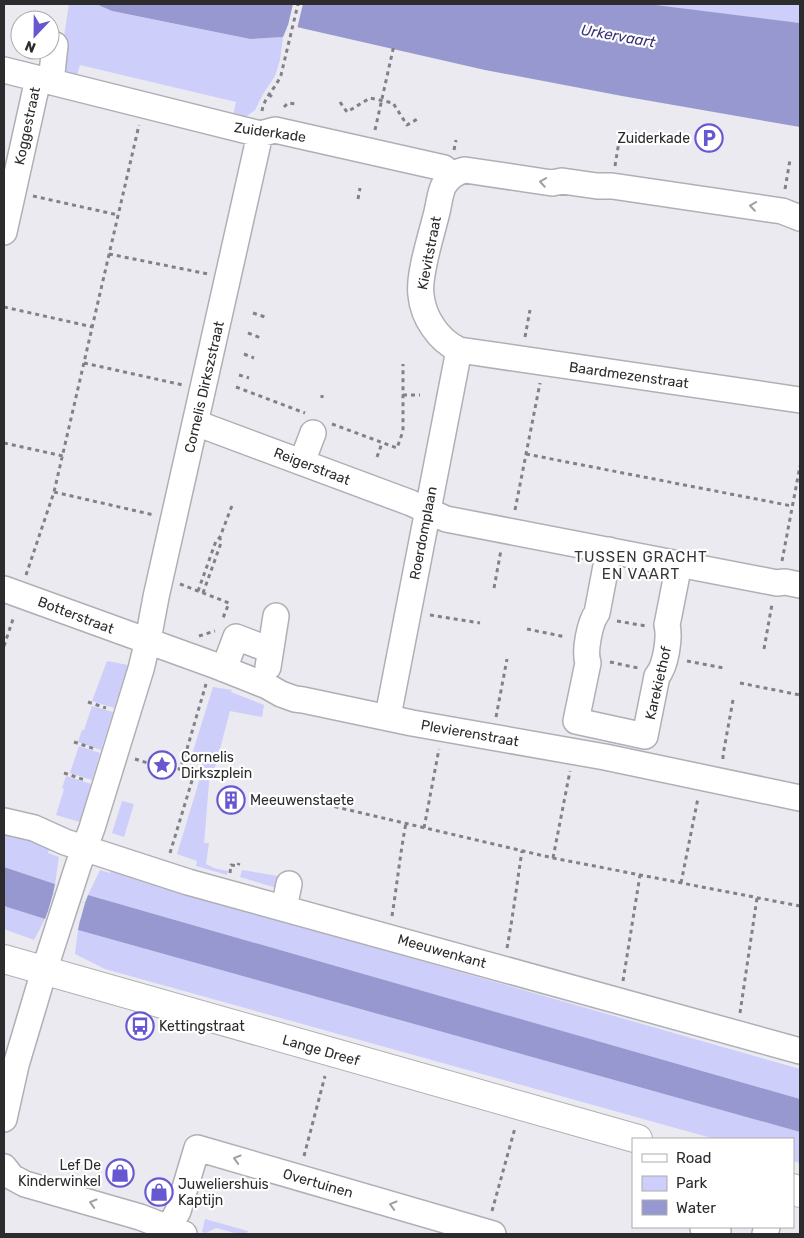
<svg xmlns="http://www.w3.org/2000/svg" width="804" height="1238" font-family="Rubik,sans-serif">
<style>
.green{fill:#cdcefa}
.water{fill:#9798d0}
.pier{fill:#eaeaf0}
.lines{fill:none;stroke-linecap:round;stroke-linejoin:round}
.minor-casing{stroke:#afafb5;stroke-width:28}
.major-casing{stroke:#afafb5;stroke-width:30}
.path{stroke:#828286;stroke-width:3;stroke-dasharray:4 4;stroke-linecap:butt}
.minor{stroke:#fff;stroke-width:25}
.major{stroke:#fff;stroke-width:28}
.oneway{stroke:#a0a0a1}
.labels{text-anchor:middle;stroke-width:4.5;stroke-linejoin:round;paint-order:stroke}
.street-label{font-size:14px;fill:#2c2c2e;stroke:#fff}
.poi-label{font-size:14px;fill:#2c2c2e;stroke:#fff;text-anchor:start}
.water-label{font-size:15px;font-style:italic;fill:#3a3377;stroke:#fff}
.neighbourhood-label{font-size:15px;letter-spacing:1px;fill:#35363a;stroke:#fff}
</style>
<rect width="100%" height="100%" fill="#eaeaf0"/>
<path class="green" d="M69 4H96L112 11 249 39 283 37 280 60 275 76 263 94 255 110 243 119 233 116 236 102 80 65 76 79 63 72 60 62Z
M648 4H800V23Z
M107 661 128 665 114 708 92 701Z
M213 687 232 690 231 692 264 705 262 717 230 711 213 775 211 774 210 771 204 843H209L206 864 214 868 228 871 227 875 196 866 197 861 177 854 204 765 190 761Z
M92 706 113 712 101 750 78 742 82 730H84Z
M79 746 100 753 92 780 70 773Z
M66 776 91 784 80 822 56 815 64 789 62 788Z
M122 801 134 804 124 837 112 833Z
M4 832 50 847 48 853 59 857 55 884 4 867Z
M112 866 246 911 800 1069V1099L88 895 100 870 110 873Z
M242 870 284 877 280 889 240 877Z
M4 906 45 919 34 940 4 929Z
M78 930 800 1132V1163L793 1161V1139H715L105 969 75 954Z
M205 1219 248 1231 246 1234H238L216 1228 206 1233 202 1232Z"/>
<path class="water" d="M96 4H648L800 23V127L622 96 485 70 288 25 283 37 250 39 112 11Z
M4 867 55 884 53 894 85 903 88 895 800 1099V1132L78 930 80 920 48 911 45 919 4 906Z"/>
<path class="pier" d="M293 4H303L297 29 289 28 285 38Z
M53 894 85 903 80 921 48 911Z"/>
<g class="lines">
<g class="minor-casing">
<path id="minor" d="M4 70 260 134 275 130 435 166 444 168 453 175
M51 82 55 45
M800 218 782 211 612 186H597L562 181 552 183 465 170C456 172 449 177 444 185 440 192 439 204 437 212 432 233 418 275 421 295 423 317 438 340 459 350L800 400
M4 232 38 79
M196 423 411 503 446 519 777 583 785 582 800 585
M302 462 313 433
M609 550 597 613C590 622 584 651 588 663L576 721 645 736 657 676C666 666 670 637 667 625L679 564
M4 589 214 665 267 686 281 694 295 699 303 700 412 723 605 757 800 798
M268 667 276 616
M224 669 236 637 270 650
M388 716 459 350
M4 821 34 828 65 842 188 882 800 1051
M284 908 289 884
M4 1119 16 1065 44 971 78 866 92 828 141 669 148 640 156 597 260 134
M4 1167 12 1177 25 1184 140 1217 184 1234
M169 1228 178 1211 197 1148 493 1234
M703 1228 718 1231
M765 1234 767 1227"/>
</g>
<g class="major-casing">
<path id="major" d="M4 959 638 1139
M793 1188 800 1193"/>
</g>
<path class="path" d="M269 94 273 98
M340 102 347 112 370 98 393 103 407 125 419 118
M284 107 288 103 296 104
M262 111C264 97 276 88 281 75L298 4
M375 130 394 45
M454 150 456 140
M615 166 621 129
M785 189 790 160
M33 196 118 215
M358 199 360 188
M109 254 208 274
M4 307 93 327
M253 313 268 318
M248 333 261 338
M525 337 530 310
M244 354 254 358
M84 363 183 385
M239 375 249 378
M236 387 305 413
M403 395H420
M322 398V395
M332 424 397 448 403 431V364
M4 443 63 456
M526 454 792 506
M377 457 382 443
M54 492 154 515
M515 510 540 383
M782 561 800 466
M26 575 54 492 139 125
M180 584 229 603 223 618
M494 588 501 550
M198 591 216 541 220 537 233 503
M203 593 221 543 220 538
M430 615 480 623
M617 621 646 626
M527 629 566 637
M199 636 215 631
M4 646 14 616
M764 649 772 604
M687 661 724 668
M610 662 638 668
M740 683 800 695
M88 702 106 708
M496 717 507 659
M74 742 95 749
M135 759 154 765
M723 759V755L733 700
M155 763 179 769
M64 773 85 780
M319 803 553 858 800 906
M424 828 439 749
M170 853 194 774 179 769 184 759 206 684
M553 858 570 771
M230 873 231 865 238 866 239 863
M681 883 698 798
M392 916C397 885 400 854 406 823
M507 948C513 916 517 883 522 851
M623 981 640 875
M740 1013 757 898
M304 1156 325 1076
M492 1211 515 1128"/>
<use href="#minor" class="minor"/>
<use href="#major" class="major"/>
</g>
<defs><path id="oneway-chevron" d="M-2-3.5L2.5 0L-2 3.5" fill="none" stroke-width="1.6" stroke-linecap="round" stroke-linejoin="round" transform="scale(1.25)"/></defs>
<g class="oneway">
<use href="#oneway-chevron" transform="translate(543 182) rotate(-171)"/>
<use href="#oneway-chevron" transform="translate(753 206) rotate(-172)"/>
<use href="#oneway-chevron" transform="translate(237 1159) rotate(-164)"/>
<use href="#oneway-chevron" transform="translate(93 1203) rotate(-164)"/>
<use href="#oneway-chevron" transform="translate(393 1205) rotate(-164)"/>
</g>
<defs>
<g id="parking-ring" transform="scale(1.4375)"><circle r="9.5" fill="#fff" stroke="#6658d1" stroke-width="1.5"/><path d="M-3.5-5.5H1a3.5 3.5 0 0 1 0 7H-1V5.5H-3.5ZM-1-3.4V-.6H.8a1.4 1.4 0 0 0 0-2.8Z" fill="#6658d1"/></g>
<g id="sight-ring" transform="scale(1.4375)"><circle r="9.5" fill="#fff" stroke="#6658d1" stroke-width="1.5"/><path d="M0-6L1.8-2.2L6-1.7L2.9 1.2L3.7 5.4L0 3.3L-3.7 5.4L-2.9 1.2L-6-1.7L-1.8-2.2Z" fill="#6658d1"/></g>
<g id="building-ring" transform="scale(1.4375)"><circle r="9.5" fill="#fff" stroke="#6658d1" stroke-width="1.5"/><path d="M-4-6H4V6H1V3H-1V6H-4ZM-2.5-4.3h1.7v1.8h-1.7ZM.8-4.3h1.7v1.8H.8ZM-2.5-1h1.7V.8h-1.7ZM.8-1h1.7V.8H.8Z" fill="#6658d1"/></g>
<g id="bus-ring" transform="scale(1.4375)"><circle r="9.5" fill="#fff" stroke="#6658d1" stroke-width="1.5"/><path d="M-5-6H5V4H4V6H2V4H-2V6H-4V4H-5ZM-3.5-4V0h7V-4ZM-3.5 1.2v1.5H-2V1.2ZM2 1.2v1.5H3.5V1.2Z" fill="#6658d1"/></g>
<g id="shop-ring" transform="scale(1.4375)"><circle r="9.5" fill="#fff" stroke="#6658d1" stroke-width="1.5"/><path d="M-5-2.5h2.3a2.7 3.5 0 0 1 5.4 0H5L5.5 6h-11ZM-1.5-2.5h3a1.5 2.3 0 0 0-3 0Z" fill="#6658d1"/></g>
</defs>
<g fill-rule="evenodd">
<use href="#parking-ring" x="709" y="138"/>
<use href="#sight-ring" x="162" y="765"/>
<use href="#building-ring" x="231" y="800"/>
<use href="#bus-ring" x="140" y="1026"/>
<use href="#shop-ring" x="120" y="1173"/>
<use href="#shop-ring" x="159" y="1192"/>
</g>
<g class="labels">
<g class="street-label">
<text transform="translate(27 126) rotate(-78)" y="5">Koggestraat</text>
<text transform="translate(270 132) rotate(8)" y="5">Zuiderkade</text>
<text transform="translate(429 253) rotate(-79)" y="5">Kievitstraat</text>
<text transform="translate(629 375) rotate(8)" y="5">Baardmezenstraat</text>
<text transform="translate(204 387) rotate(-77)" y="5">Cornelis Dirkszstraat</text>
<text transform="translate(312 466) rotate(21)" y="5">Reigerstraat</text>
<text transform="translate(423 533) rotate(-79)" y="5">Roerdomplaan</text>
<text transform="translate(76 615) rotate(21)" y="5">Botterstraat</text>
<text transform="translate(658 683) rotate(-77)" y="5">Karekiethof</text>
<text transform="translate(470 733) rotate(10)" y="5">Plevierenstraat</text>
<text transform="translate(442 951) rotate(16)" y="5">Meeuwenkant</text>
<text transform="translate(321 1050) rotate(16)" y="5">Lange Dreef</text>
<text transform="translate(318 1183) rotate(16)" y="5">Overtuinen</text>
</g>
<g class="poi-label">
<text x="690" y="143" text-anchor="end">Zuiderkade</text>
<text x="181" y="762">Cornelis<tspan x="181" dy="16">Dirkszplein</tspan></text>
<text x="250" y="805">Meeuwenstaete</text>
<text x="159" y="1031">Kettingstraat</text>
<text x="101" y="1170" text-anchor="end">Lef De<tspan x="101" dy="16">Kinderwinkel</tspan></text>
<text x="178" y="1189">Juweliershuis<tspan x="178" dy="16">Kaptijn</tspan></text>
</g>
<g class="water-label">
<text transform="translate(618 36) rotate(10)" y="5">Urkervaart</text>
</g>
<g class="neighbourhood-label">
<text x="641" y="562">TUSSEN GRACHT<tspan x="641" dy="17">EN VAART</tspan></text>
</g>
</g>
<rect width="804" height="1238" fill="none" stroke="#2c2c2e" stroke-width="10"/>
<rect x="632" y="1138" width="162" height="90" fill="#ffffff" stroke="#ababab"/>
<rect x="642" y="1154" width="25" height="8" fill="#ffffff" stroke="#ababab"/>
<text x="676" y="1163" font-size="15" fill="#2c2c2e">Road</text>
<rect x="642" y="1176" width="25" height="15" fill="#cdcefa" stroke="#ababab"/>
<text x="676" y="1188" font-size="15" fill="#2c2c2e">Park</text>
<rect x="642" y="1200" width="25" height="15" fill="#9798d0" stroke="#ababab"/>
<text x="676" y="1213" font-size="15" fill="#2c2c2e">Water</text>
<g transform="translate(35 35) rotate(202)"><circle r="24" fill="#ffffff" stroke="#ababab"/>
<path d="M0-4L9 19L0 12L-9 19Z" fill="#6658d1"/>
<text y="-8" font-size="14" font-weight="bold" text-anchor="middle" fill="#2c2c2e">N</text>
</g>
</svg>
